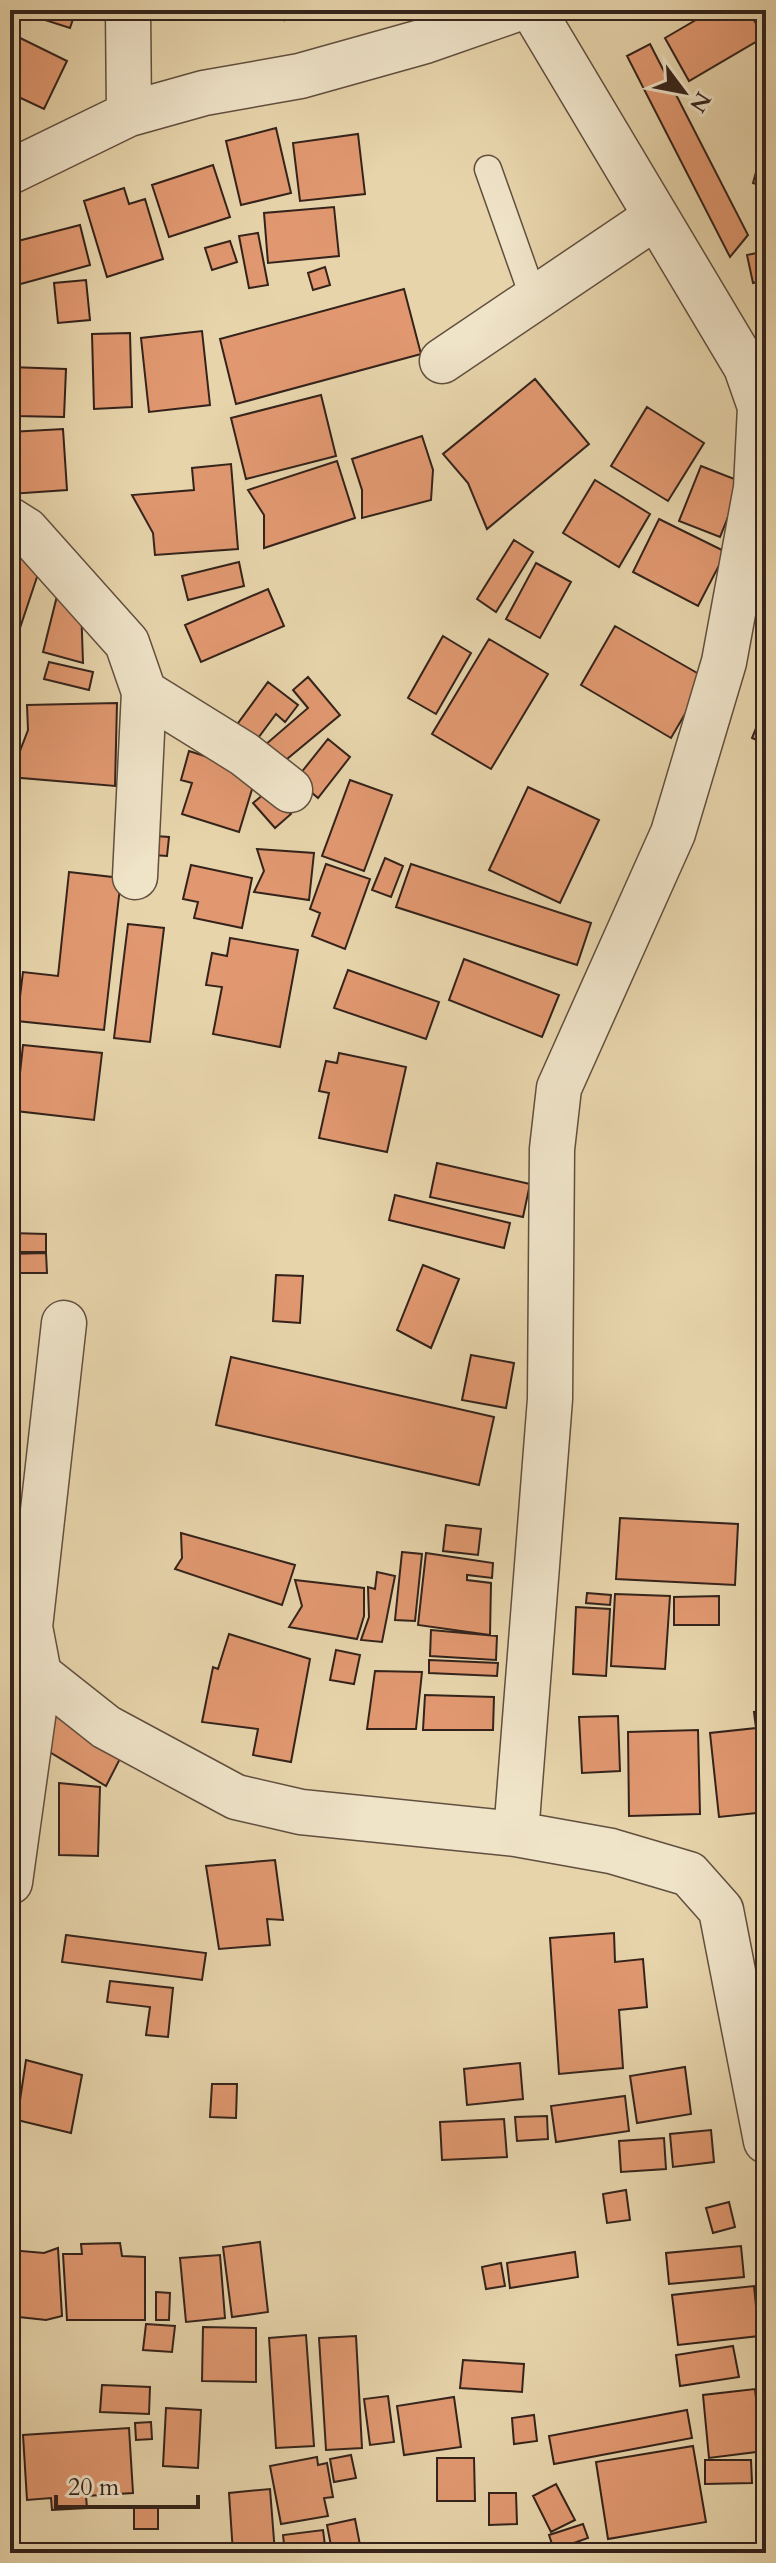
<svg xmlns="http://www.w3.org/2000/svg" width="776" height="2563" font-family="Cardo,serif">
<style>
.building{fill:#e19870;stroke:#34231b;stroke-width:2}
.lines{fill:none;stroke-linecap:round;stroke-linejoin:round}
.lane-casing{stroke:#614f3f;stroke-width:29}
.street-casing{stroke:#614f3f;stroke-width:47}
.lane{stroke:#efe3c8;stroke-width:26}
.street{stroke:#efe3c8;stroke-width:44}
</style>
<rect width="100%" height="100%" fill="#e7d4ab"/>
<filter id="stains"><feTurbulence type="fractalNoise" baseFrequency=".0025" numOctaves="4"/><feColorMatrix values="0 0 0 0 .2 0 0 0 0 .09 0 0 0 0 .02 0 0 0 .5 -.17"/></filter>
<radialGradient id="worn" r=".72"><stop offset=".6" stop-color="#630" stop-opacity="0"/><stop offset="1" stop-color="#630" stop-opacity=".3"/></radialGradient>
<path class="building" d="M14 10H76L70 28Z
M287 10H322L285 20Z
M713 10H748L764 37 689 81 665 38Z
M10 33 67 61 44 109 10 93Z
M650 44 748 235 730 257 627 56Z
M276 128 291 193 241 205 226 141Z
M358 134 365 194 300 201 293 143Z
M766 136V187L753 183Z
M213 165 230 217 169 237 152 185Z
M124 188 129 204 145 199 163 259 107 277 84 201Z
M334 207 339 256 268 263 264 213Z
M80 225 90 265 17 285 10 243Z
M258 233 268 285 249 288 239 236Z
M230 241 237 262 212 270 205 248Z
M766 251V280L753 283 747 255Z
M325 267 330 285 313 290 308 273Z
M86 280 90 320 58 323 54 283Z
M404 289 421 354 236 404 220 339Z
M202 331 210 405 149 412 141 338Z
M130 333 132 407 94 409 92 334Z
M10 367 66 369 64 417 16 416V397Z
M535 379 589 444 487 529 468 483 443 454Z
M321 395 336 456 246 479 231 418Z
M647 407 704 443 668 501 611 466Z
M63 429 67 490 10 494V432Z
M422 436 433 470 431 500 362 518V490L352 459Z
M337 461 355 518 264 548V515L248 490Z
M231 464 238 549 155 555 153 533 132 495 194 490 192 468Z
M701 466 742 482 720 537 679 521Z
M595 480 650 514 619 567 563 533Z
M659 519 726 552 698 606 633 572Z
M514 540 533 552 496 612 477 599Z
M10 543 41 565 15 643 10 641Z
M239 562 244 586 188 600 182 576Z
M536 563 571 582 540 638 506 619Z
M59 588 81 604 83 663 43 652Z
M268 589 284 626 201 662 185 625Z
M615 626 706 678 671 738 581 685Z
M443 636 471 653 436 714 408 698Z
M489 639 548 674 491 769 432 734Z
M49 662 93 672 89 690 44 679Z
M308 677 340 715 281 764 265 745 308 708 293 690Z
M268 682 298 705 285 722 276 714 253 745 233 730Z
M117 703 115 786 10 777 28 730 27 705Z
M766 704V744L752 738Z
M328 739 350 757 318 798 296 779Z
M189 751 257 773 239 832 182 814 192 783 181 780Z
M350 780 392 795 364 871 322 856Z
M528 787 599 820 560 903 489 870Z
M270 789 291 814 275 828 253 803Z
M155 836 169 837 167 856 153 855Z
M257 849 314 853 309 900 254 892 264 871Z
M385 858 403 866 391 897 372 890Z
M326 864 370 879 345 949 312 936 320 913 310 909Z
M411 864 591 923 577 965 396 907Z
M191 865 252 878 242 928 194 918 198 902 183 899Z
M69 872 121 878 104 1030 17 1021 23 972 58 976Z
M128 924 164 928 150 1042 114 1038Z
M230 938 298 950 280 1047 213 1034 222 987 206 985 212 953 227 956Z
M464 959 559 995 542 1037 449 1000Z
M348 970 439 1002 426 1039 334 1008Z
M23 1045 102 1053 94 1120 16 1111Z
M339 1053 406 1067 387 1152 319 1138 329 1093 319 1091 326 1061 337 1063Z
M437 1163 530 1184 523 1217 430 1197Z
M395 1195 510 1223 504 1248 389 1220Z
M10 1233 46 1234V1252H10Z
M46 1253 47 1273H10V1254Z
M423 1265 459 1279 431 1348 397 1330Z
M276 1275 303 1276 300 1323 273 1321Z
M471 1355 514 1363 506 1408 462 1400Z
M231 1357 494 1417 479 1485 216 1425Z
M10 1439 18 1440 10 1494Z
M620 1518 738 1524 735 1585 616 1579Z
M446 1525 481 1529 478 1555 443 1551Z
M181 1533 295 1565 282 1605 175 1569 182 1558Z
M402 1552 422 1554 415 1621 395 1620Z
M426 1553 493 1563 492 1578 467 1575V1580L491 1583 490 1635 418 1625Z
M377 1572 395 1576 382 1642 361 1640 369 1617 368 1587 375 1589Z
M295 1580 364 1588V1616L357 1639 289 1627 302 1606Z
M587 1593 611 1595 610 1605 586 1603Z
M615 1594 670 1596 665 1669 611 1666Z
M719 1596V1625H674V1597Z
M576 1607 610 1609 606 1676 573 1674Z
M431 1630 497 1636 496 1660 430 1656Z
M229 1634 310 1659 291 1762 253 1755 258 1729 202 1722 213 1667 218 1669Z
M336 1650 360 1655 354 1684 330 1680Z
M429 1660 498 1663 497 1676 429 1673Z
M375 1671 422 1672 416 1729H367Z
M425 1695 494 1697 493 1730H423Z
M766 1711V1812L719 1817 710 1733 756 1728 754 1712Z
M54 1713 123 1753 106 1786 43 1748Z
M618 1716 620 1771 582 1773 579 1717Z
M698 1730 700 1814 629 1816 628 1732Z
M59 1783 100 1787 98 1856 59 1855Z
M275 1860 283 1920 267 1919 270 1945 219 1949 206 1866Z
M766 1928V1948L757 1949 756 1929Z
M614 1933 615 1962 643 1959 647 2007 619 2010 623 2068 559 2074 550 1938Z
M66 1935 206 1953 202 1980 62 1962Z
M110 1981 173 1988 168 2037 146 2035 150 2007 107 2002Z
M26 2060 82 2075 71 2133 17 2120Z
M520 2063 523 2099 467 2105 464 2069Z
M685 2067 691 2114 637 2123 630 2076Z
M212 2084H237L236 2118 210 2117Z
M625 2096 629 2131 556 2142 551 2106Z
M547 2116 548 2139 517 2141 515 2117Z
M504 2119 507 2157 442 2160 440 2122Z
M711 2130 714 2162 673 2167 670 2134Z
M664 2138 666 2169 621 2172 619 2141Z
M626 2190 630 2220 607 2223 603 2194Z
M729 2202 735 2227 713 2233 706 2208Z
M260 2242 268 2312 232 2317 223 2247Z
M120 2243 122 2256 145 2257V2320H67L63 2254H82L81 2244Z
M741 2246 744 2277 669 2284 666 2253Z
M58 2248 62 2316 46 2320 10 2316V2250L44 2253Z
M575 2252 578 2277 510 2288 507 2263Z
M220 2255 225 2318 186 2322 180 2258Z
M501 2263 505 2286 486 2289 482 2267Z
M754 2286 759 2336 678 2345 672 2295Z
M156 2292 170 2293 169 2320H156Z
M146 2324 175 2326 172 2352 143 2350Z
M203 2327 256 2328V2382L202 2381Z
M306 2335 314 2446 276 2448 269 2338Z
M356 2336 362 2448 326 2450 319 2338Z
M733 2346 739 2377 680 2386 676 2355Z
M463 2360 524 2364 522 2392 460 2388Z
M102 2385 150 2387 149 2414 100 2412Z
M755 2389 756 2398 766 2397V2446L756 2447V2452L709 2458 703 2395Z
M388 2396 394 2442 370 2445 364 2399Z
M454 2397 461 2447 404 2455 397 2406Z
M166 2408 201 2410 198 2468 163 2466Z
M687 2410 692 2438 554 2464 549 2436Z
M534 2415 537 2441 514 2444 512 2418Z
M151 2422 152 2439 136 2440 135 2423Z
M129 2428 133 2493 86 2496 87 2508 52 2510 51 2498 27 2500 23 2435Z
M693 2446 706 2522 608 2539 596 2462Z
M351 2455 356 2478 334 2482 330 2459Z
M317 2457 318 2465 327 2463 333 2497 324 2498 328 2516 281 2524 270 2466Z
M437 2458H474L475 2501H437Z
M705 2460H751L752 2483 705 2484Z
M556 2484 575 2520 551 2532 533 2496Z
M270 2489 275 2553H233L229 2493Z
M489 2493H516L517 2524 489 2525Z
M134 2507 158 2508V2529H134Z
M355 2519 360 2545 332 2551 327 2525Z
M583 2524 588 2538 554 2550 549 2535Z
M323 2530 326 2553H285L283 2535Z"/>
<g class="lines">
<g class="lane-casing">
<path id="lane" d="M488 169 534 299"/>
</g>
<g class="street-casing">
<path id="street" d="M128 10 129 114
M10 172 129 114 204 93 300 76 425 41 514 10
M442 361 654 218
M10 520 26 530 127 643 144 692 135 877
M144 692 244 754 290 790
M10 1631 39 1674 106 1727 236 1797 301 1812 516 1834 611 1851 689 1874 721 1910 766 2141
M516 1834 550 1399 552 1149 559 1088 673 833 724 662 756 488 760 407 746 367 533 10
M10 1882 39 1674 30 1627 64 1323"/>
</g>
<use href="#lane" class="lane"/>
<use href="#street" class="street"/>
</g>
<rect width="776" height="2563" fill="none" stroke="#e7d4ab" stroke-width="40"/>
<rect x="12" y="12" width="752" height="2539" fill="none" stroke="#34231b" stroke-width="4"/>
<rect x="20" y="20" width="736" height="2523" fill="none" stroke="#34231b" stroke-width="2"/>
<g transform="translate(684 92) rotate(122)" stroke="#efe3c8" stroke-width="6" paint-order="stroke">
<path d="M0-6L14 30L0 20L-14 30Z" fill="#34231b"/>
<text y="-12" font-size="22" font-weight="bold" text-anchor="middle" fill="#34231b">N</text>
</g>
<path d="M56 2495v12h142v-12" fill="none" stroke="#34231b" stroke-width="4"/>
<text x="68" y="2495" font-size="24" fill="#34231b" stroke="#efe3c8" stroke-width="6" paint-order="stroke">20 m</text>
<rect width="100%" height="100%" filter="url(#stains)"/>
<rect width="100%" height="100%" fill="url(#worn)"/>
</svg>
